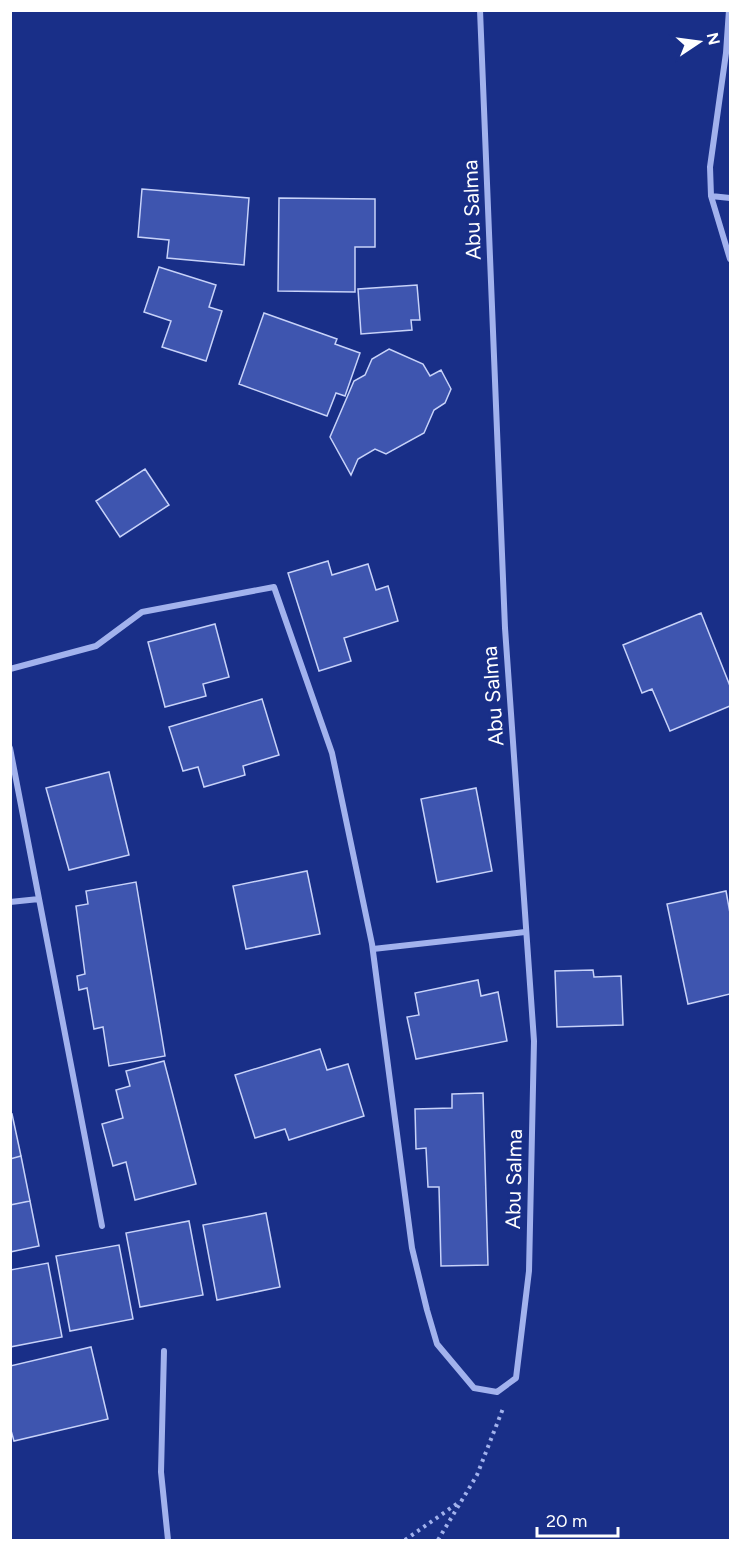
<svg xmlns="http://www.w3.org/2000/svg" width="741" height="1551" font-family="Figtree,sans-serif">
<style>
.building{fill:#3e55af;stroke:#c7d2f9;stroke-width:1.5}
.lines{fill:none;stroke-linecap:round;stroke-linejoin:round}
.path{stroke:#a2b2ed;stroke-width:4;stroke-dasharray:3 4.5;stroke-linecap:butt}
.street{stroke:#a2b2ed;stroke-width:6}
.labels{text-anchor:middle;stroke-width:5;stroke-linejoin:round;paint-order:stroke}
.street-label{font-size:21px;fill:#fff;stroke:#192f88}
</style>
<rect width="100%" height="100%" fill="#192f88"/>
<path class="building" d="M142 189 249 198 244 265 167 258 169 240 138 237Z
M279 198 375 199V247H355V292L278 291Z
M159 267 216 285 209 307 222 311 206 361 162 347 171 321 144 312Z
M417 285 420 320H411L412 330 361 334 358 289Z
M264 313 337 339 335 344 360 353 345 396 336 393 327 416 239 384Z
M389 349 423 364 430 376 441 370 451 389 445 403 434 410 424 433 386 454 375 449 358 459 351 475 330 437 354 381 365 375 372 359Z
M145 469 169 505 120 537 96 501Z
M328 561 332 575 368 564 376 590 388 586 398 621 344 638 351 661 319 671 288 573Z
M701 613 730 686V706L670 731 652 689 642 693 623 645Z
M215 624 229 677 203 684 206 696 165 707 148 642Z
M262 699 279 755 243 766 245 775 204 787 198 767 183 771 169 727Z
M109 772 129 855 69 870 46 788Z
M476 788 492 871 437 882 421 799Z
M307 871 320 934 246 949 233 886Z
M136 882 165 1056 109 1066 103 1027 94 1029 87 988 79 990 77 976 85 974 76 906 88 904 86 891Z
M726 891 730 913V994L688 1004 667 904Z
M593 970 594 977 621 976 623 1025 557 1027 555 971Z
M478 980 481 996 498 992 507 1041 416 1059 407 1017 419 1015 415 993Z
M320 1049 327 1070 348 1064 364 1116 289 1140 285 1129 255 1138 235 1075Z
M164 1061 196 1184 135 1200 126 1162 113 1166 102 1124 123 1118 116 1090 130 1086 126 1071Z
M483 1093 488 1265 441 1266 439 1187H428L426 1148 416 1149 415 1109 452 1108V1094Z
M12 1114 21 1156 10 1159V1115Z
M21 1156 30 1201 10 1205V1159Z
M30 1201 39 1246 10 1252V1205Z
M266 1213 280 1287 217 1300 203 1225Z
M189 1221 203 1295 140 1307 126 1233Z
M119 1245 133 1319 70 1331 56 1256Z
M48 1263 62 1337 10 1347V1270Z
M91 1347 108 1419 14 1441 10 1427V1366Z"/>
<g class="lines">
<path class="path" d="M405 1540 458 1503
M438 1540 477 1475 504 1406"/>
<path class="street" d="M729 10 726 53 710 167 711 196 730 198
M711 196 730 259
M10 669 96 646 142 612 274 587 332 753 372 944 412 1248 427 1310 437 1344 474 1388 497 1392 516 1378 529 1271 534 1041 505 628 480 10
M10 748 102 1226
M10 902 39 899
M373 949 525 932
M164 1351 161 1472 168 1540"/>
</g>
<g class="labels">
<g class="street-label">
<text transform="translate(472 210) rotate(-92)" y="7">Abu Salma</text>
<text transform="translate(493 696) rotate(-94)" y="7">Abu Salma</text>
<text transform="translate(514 1179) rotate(-89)" y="7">Abu Salma</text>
</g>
</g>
<rect width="741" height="1551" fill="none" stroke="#ffffff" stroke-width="24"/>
<g transform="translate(699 42) rotate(77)" stroke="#192f88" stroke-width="4.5" paint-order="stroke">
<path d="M0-4.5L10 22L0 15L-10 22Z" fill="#ffffff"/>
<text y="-9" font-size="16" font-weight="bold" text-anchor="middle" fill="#ffffff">N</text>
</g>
<path d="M537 1527v9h81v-9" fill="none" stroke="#ffffff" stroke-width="3"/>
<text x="546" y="1527" font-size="18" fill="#ffffff" stroke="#192f88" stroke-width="4.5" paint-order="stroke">20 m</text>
</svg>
